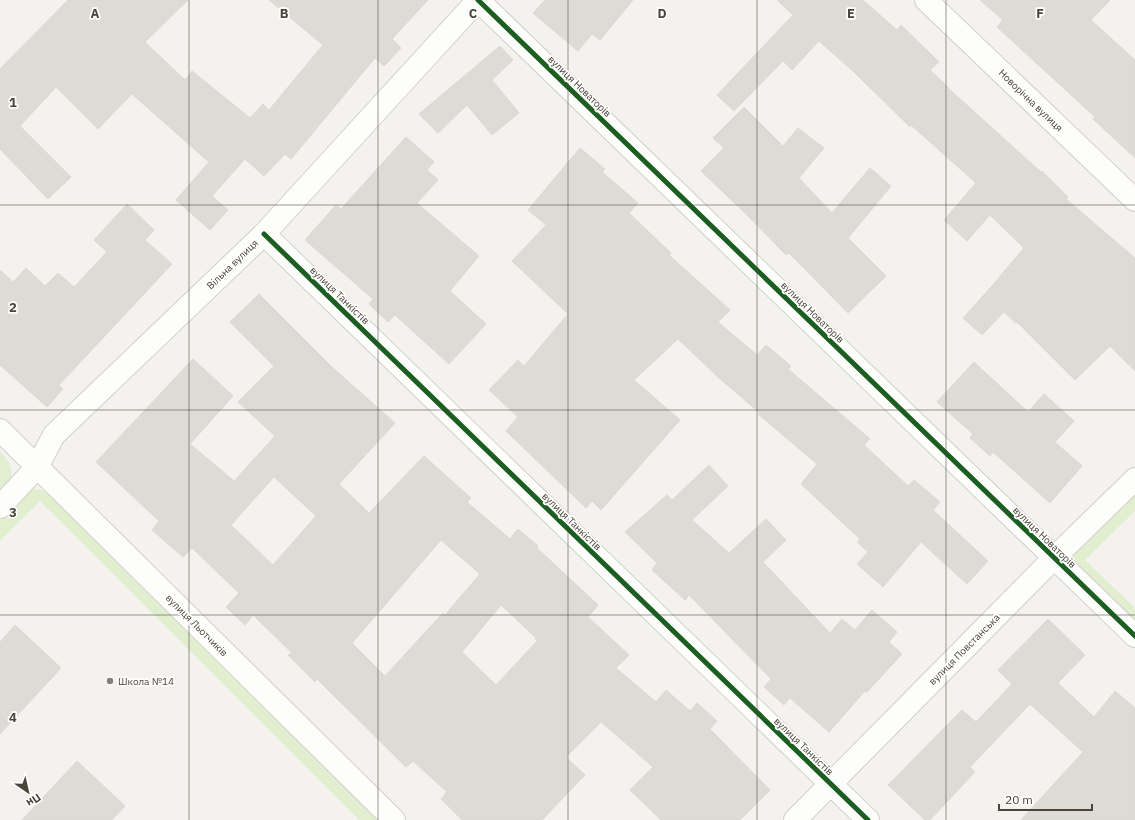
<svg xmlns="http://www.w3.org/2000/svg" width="1135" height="820" font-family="'IBM Plex Sans',sans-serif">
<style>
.green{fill:#e1eecf}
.building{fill:#dedbd6;stroke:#dcd9d4;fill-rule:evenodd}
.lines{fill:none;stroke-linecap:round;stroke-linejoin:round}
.minor-casing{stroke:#d2d0cb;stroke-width:24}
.minor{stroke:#fdfdfc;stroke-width:22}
.cycleway-casing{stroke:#fff;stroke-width:8}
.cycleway{stroke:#1b5e20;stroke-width:5}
.grid{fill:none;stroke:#4b4439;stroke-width:1;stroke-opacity:0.55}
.poi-dot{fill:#868178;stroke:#fff;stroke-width:1.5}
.labels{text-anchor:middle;stroke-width:3.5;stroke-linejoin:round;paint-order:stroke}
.street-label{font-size:10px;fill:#4b4439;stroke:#fff}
.poi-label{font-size:10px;fill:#4b4439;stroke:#fff;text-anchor:start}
.grid-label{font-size:13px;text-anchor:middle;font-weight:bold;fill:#4b4439;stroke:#fff;stroke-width:3.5;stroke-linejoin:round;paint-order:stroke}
</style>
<rect width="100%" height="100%" fill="#f4f2ee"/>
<path class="green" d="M0 451C15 466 15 479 0 494Z
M33 489 41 490 47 493 379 820H359L40 501 0 541V519L25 493Z
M1135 493V511L1085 560 1135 608V627L1074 565 1073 558 1075 552Z"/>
<path class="building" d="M68 0H188L145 42 185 80 192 71 250 118 263 104 269 110 323 45 269 0H428L392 39 401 48 384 66 375 58 291 159 285 154 264 176 245 159 212 196 228 210 210 230 176 200 209 162 132 94 98 129 56 87 20 126 71 177 48 199 0 149V69Z
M545 0H633L600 40 592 34 578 51 533 13Z
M777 0H863L897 30 901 25 939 62 930 70 948 87V88L1041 172 1042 171 1068 197 1066 199 1135 258V371L1110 346 1075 380 1017 322 1016 323 1004 312 982 335 963 318 1000 277V276L1024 248 990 215 967 241 944 220 976 183 911 125 910 127 854 72 819 41 792 70 783 61 734 111 717 95 793 15Z
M980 0H1110L1091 20 1135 60V158L1093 119 1095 117 997 27 1003 20Z
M500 46 513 60 492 80 519 113 492 135 467 105 438 133 419 114Z
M744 107 783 146 798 128 824 148 799 178 832 213 870 168 891 186 848 238 886 276 848 313 789 253 786 255 746 214 701 171 724 148 713 138Z
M406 137 434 162 427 170 438 180 417 203 479 256 450 291 486 324 449 364 395 315 388 322 369 304 373 299 305 240 336 205 341 209Z
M580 148 605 169 602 172 638 203 629 213 671 253 669 255 730 310 718 322 757 355 766 345 791 366 788 369 870 439 864 445 908 486 914 480 940 502 933 510 988 561 967 584 921 542 883 587 857 564 868 552 857 542 860 539 801 484 817 464 758 414 760 413 719 378 678 339 634 380 680 420 601 510 592 501 586 508 506 431 518 417 489 390 518 360 524 366 568 314 512 261 546 225 528 210Z
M127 204 154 230 145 240 172 264 59 385 63 389 47 407 0 365V270L13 282 26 268 45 286 58 273 74 287 107 252 94 240Z
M259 294 333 368 395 423 339 484 369 513 424 456 471 498 467 502 510 539 518 529 538 546 537 548 598 605 588 617 629 655 616 668 656 702 666 690 690 711 697 703 717 721 710 729 770 790 740 820H661L630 790 653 767 601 722 566 757 585 775 542 820H462L441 799 447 792 413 761 406 767 317 679 315 682 288 655 292 653 253 615 245 625 226 607 239 593 192 548 183 557 152 530 159 521 96 462 193 359 233 396 190 444 234 481 275 436 238 402 274 366 230 322ZM274 477 316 516 273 565 231 525ZM441 540 480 574 445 615 443 613 385 676 352 643ZM501 605 536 638 535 639 537 641 496 685 462 652Z
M974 362 1028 412 1044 394 1074 421 1055 442 1082 466 1050 503 993 452 990 456 970 438 973 434 937 402Z
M709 465 728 486 692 520 729 553 766 519 786 540 763 562 830 633 842 619 855 630 872 610 897 632 889 642 902 654 867 692 865 691 829 732 790 698 784 705 764 687 771 679 689 595 685 600 652 570 657 563 625 532 667 495 672 500Z
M1048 619 1085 655 1058 683 1094 717 1115 691 1135 708V820H1021L1083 752 1030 704 970 767 975 772 930 820H925L888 785 962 710 976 722 1012 684 998 670Z
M15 625 61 668 0 734V642Z
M77 761 125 806 112 820H22Z"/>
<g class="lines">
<g class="minor-casing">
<path id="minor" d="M478 0 1135 636
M926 0 1135 200
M264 234 868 820
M0 430 394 820
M0 507 37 467 54 435 264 234 478 0
M795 820 1054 558 1135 479"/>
</g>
<use href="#minor" class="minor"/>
<g class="cycleway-casing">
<path id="cycleway" d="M478 0 1135 636
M264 234 868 820"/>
</g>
<use href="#cycleway" class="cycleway"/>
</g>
<path class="grid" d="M189 0V820M378 0V820M568 0V820M757 0V820M946 0V820M0 205H1135M0 410H1135M0 615H1135"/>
<circle class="poi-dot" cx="110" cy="681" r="4"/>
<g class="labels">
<g class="street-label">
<text transform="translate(580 86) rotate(44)" y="4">вулиця Новаторів</text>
<text transform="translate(1031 100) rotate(44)" y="4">Новорічна вулиця</text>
<text transform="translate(232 264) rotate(-44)" y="4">Вільна вулиця</text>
<text transform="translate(340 295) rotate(44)" y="4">вулиця Танкістів</text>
<text transform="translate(813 312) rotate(44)" y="4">вулиця Новаторів</text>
<text transform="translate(572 521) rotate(44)" y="4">вулиця Танкістів</text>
<text transform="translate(1045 537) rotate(44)" y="4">вулиця Новаторів</text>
<text transform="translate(197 625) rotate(45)" y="4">вулиця Льотчиків</text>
<text transform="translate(964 649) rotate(-45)" y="4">вулиця Повстанська</text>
<text transform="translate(804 746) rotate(44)" y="4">вулиця Танкістів</text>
</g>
<g class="poi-label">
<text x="118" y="685">Школа №14</text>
</g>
</g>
<g class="grid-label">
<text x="95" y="18">A</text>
<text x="284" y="18">B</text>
<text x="473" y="18">C</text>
<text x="662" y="18">D</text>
<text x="851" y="18">E</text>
<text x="1040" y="18">F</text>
<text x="13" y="107">1</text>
<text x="13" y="312">2</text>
<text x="13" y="517">3</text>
<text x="13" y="722">4</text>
</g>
<g transform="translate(28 792) rotate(146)" stroke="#ffffff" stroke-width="3" paint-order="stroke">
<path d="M0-3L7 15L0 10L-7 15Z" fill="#4b4439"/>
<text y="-6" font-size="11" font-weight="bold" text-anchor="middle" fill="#4b4439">Пн</text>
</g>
<path d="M999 804v6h93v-6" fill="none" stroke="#4b4439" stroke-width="2"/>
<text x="1005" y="804" font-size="12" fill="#4b4439" stroke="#ffffff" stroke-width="3" paint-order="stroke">20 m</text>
</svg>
